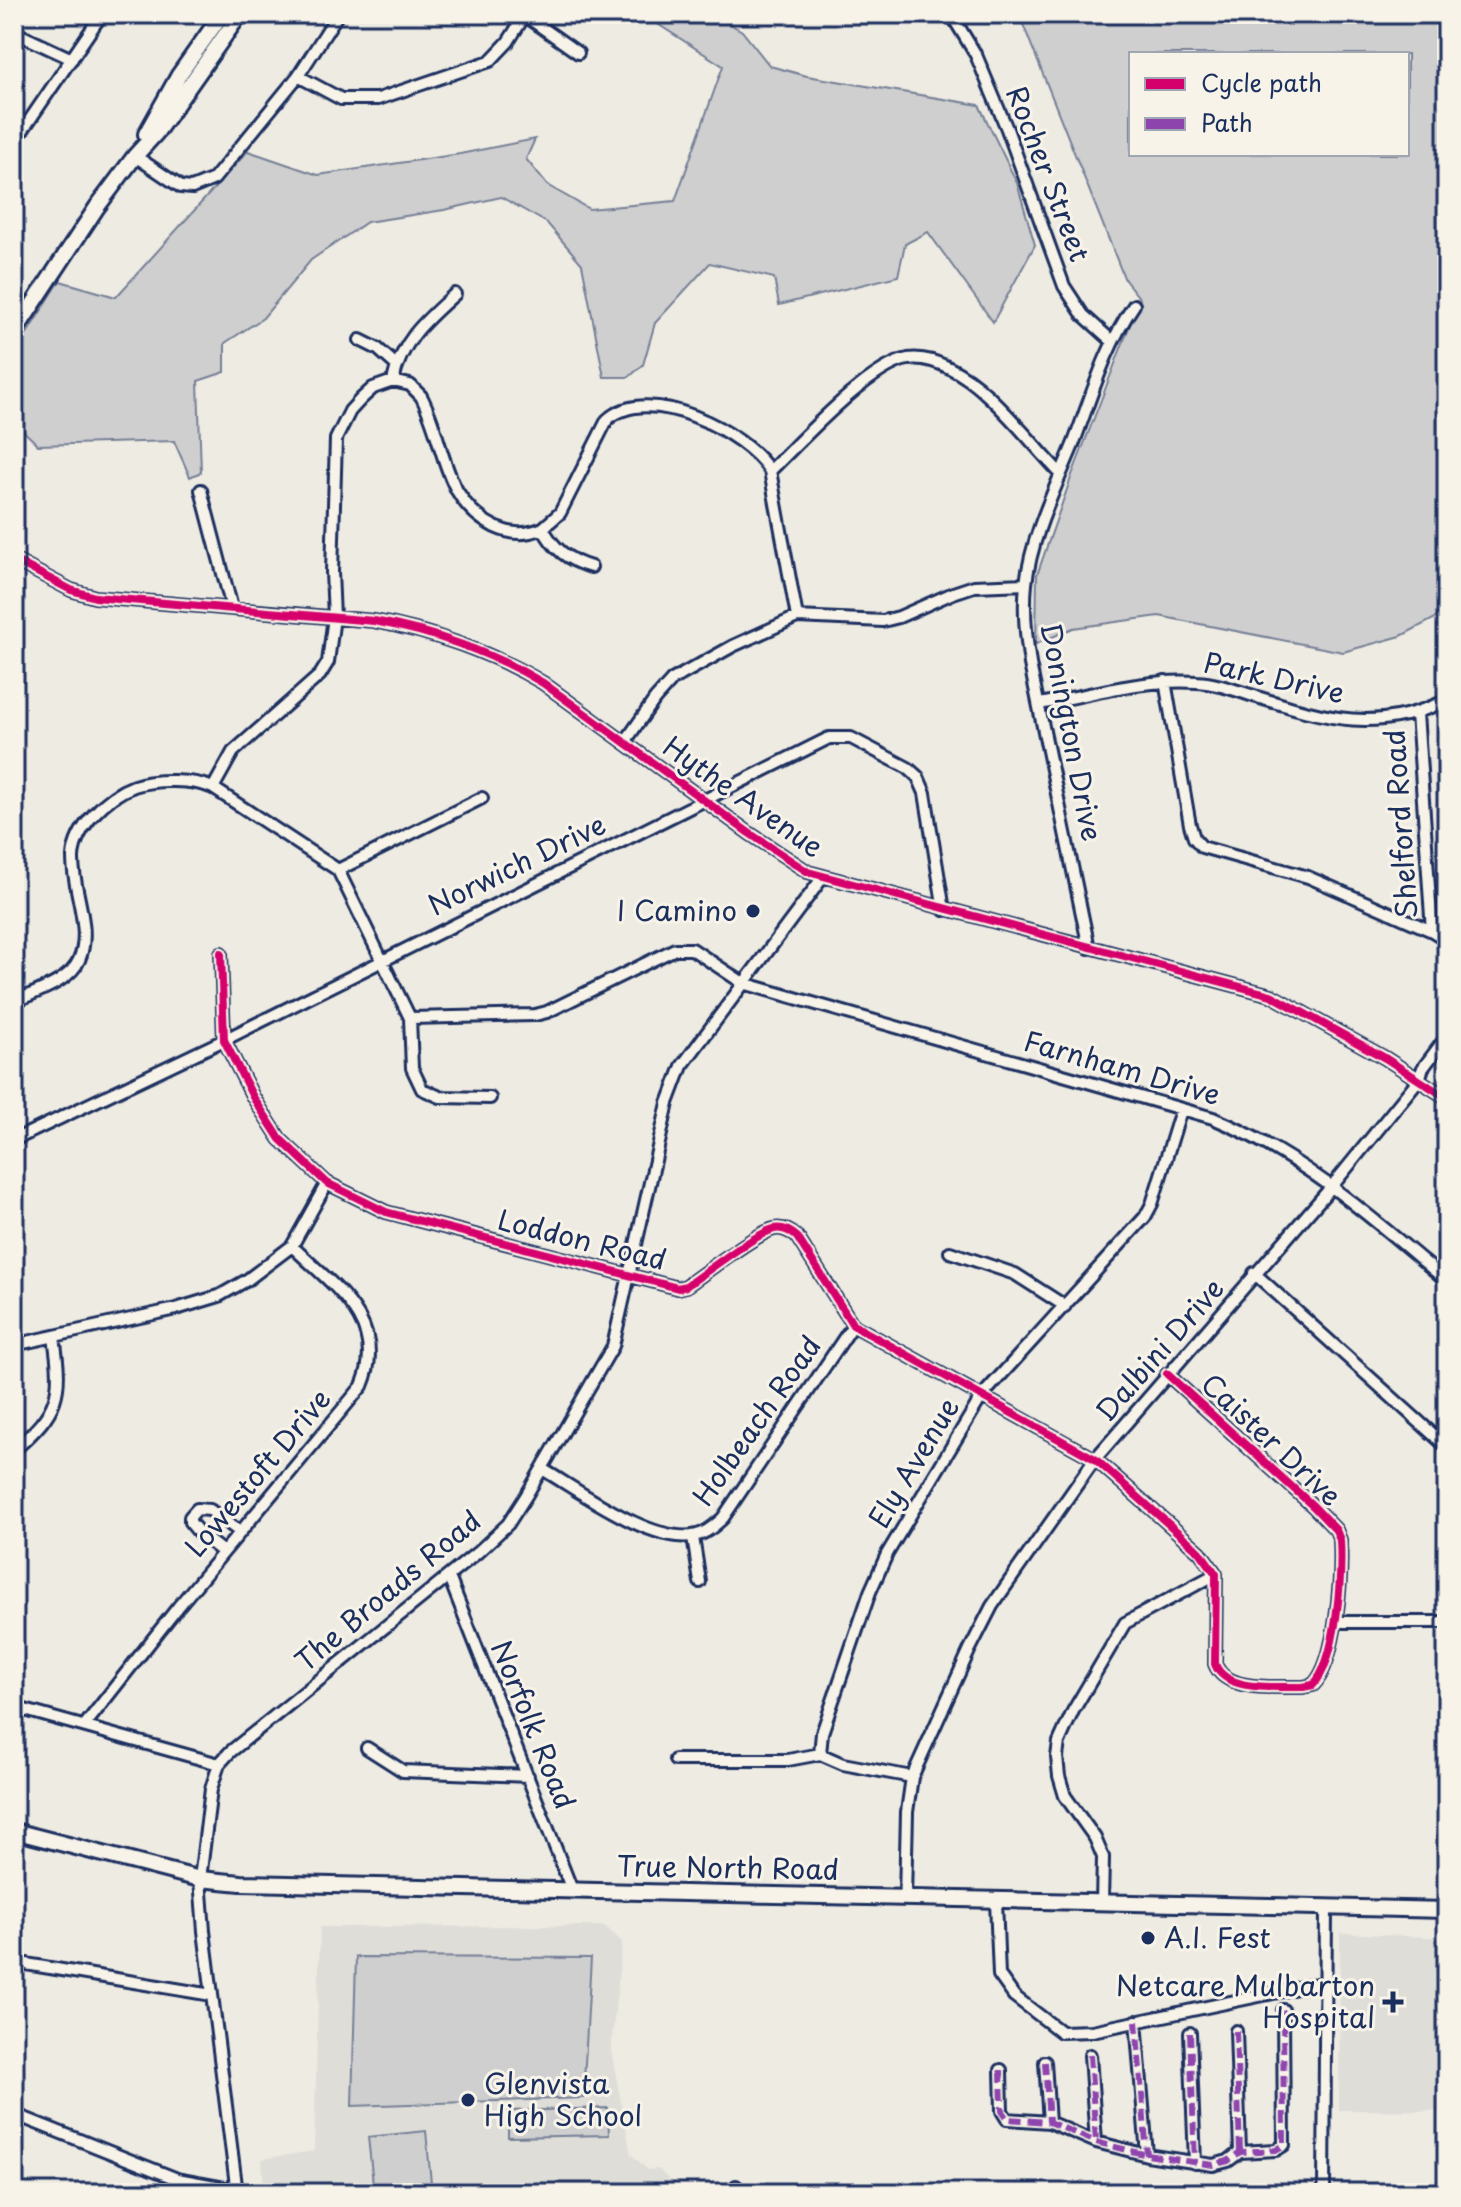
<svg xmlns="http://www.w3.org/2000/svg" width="1461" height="2207" font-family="'Playpen Sans',sans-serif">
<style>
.built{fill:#deddd8}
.green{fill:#cfcfcf;stroke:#757f96;stroke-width:2;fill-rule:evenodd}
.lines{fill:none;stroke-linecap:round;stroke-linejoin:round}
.street-casing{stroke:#1b2f5e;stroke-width:16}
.secondary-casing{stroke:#1b2f5e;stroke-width:20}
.street{stroke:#f7f3e8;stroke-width:10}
.secondary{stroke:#f7f3e8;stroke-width:14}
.quiet{stroke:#8e44ad;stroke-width:6;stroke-dasharray:12 6;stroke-linecap:butt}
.cycleway-casing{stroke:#f7f3e8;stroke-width:13}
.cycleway{stroke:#d6006c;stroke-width:8}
.poi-dot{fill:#1b2f5e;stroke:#f7f3e8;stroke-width:3}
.labels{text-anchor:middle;stroke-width:6;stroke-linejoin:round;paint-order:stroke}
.street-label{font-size:28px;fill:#1b2f5e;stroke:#f7f3e8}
.poi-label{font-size:28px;fill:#1b2f5e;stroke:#f7f3e8;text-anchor:end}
</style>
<rect width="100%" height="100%" fill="#eeebe2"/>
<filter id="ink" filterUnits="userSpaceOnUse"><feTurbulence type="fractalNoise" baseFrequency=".0125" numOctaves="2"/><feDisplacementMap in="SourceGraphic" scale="16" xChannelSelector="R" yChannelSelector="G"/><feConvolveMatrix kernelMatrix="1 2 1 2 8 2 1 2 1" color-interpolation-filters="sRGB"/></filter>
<g filter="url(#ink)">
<path class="built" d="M605 1926 622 1942 611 2050 631 2154 648 2170 658 2169 684 2193H271L264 2191 262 2159 314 2151 320 1927Z
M1340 1933 1447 1938V2111L1339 2110Z"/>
<path class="green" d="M642 14H713L742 31 770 66 807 76 979 105 1017 183 1035 245 993 322 928 232 905 244 898 276 779 305 774 278 710 263 655 323 643 365 629 377H604L582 264 547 223 501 197 444 210 367 222 311 260 263 318 225 343V372L198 381 201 472 190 477 174 441 38 445 14 422V354L60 281 116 297 248 151 318 175 460 154 535 139 526 159 547 185 589 209 675 201 723 66Z
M1019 14H1447V612L1401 636 1343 652 1159 616 1073 628 1036 644 1037 575 1072 475 1140 299 1125 280ZM1131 54H1407V154H1131Z
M356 1957 591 1958 583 2098 352 2106Z
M608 2108 609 2135 508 2137V2111Z
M426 2131 432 2193H374L368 2137Z"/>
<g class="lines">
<g class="street-casing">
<path id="street" d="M523 14 578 53
M951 14 976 55 1007 129 1064 286 1083 315 1112 341
M14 32 72 59
M298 76 341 99H378L490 61 508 42 525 15
M14 143 102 14
M135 156 181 187 192 188 214 179 298 76 338 14
M360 340 378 349 396 365
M393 381 410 385 421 396C446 442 441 500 495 527 512 535 526 535 543 528 553 549 569 561 591 567
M770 471C800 442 869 366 908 359 935 355 967 376 985 393 1013 418 1036 448 1061 474
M201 490 232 608
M543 528 560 513 607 420C648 382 744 431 770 471L797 617
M14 560 71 590 95 597 374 621C431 631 493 653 543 683L749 833 808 872 1271 995 1385 1058 1447 1098
M1165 681 1190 825 1194 838 1202 847 1308 877 1432 931 1447 940
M1039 704C1091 695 1144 678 1197 682 1218 683 1237 691 1257 697 1328 719 1377 734 1447 700
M1417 713 1432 931
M625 742 655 699 672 680 733 646 797 617 883 621 899 617 953 593 974 586 1026 584
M213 788 233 752 320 675 328 662 334 617 332 572 336 439 350 411 361 399 373 388 393 381C401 341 426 320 455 294
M338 870 482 798
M1089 948 1030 664C1026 637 1023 611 1026 584 1031 537 1055 489 1073 445 1091 398 1105 347 1134 305
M221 953 224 1040 253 1097 280 1139 327 1183 386 1212 678 1288 686 1286C704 1274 756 1233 774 1229 783 1227 790 1231 797 1237L853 1325 1095 1459 1200 1552 1216 1574 1215 1664C1226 1693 1277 1686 1303 1687L1313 1685C1337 1662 1342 1573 1340 1540L1336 1530 1313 1506 1167 1374
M14 1002C34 992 70 982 79 960 93 928 72 890 73 857 75 827 107 796 134 786 155 779 193 779 213 788L338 870 410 1018 412 1068 422 1089 440 1097 490 1098
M410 1018 535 1015 547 1012 675 949H692L743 983 1213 1118C1304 1156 1372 1218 1447 1281
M14 1140 224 1040 829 738H851L908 768 918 777 925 793 944 910
M950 1252 1015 1274 1065 1306
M1254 1273 1447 1447
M14 1345 176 1309 219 1296 247 1280 292 1246 327 1183
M14 1450C59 1411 63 1395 54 1337
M542 1469C580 1491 654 1546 697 1535 707 1533 715 1525 723 1518L853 1325
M693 1537 700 1582
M223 1552 200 1534 190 1522V1517L197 1509 210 1510 240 1532
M449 1577 572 1890
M1336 1622H1447
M14 1707 219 1764
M85 1725 178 1607 362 1386C389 1322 333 1286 292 1246
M367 1748 403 1771 528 1776
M820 1754 822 1733 870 1592 887 1554 982 1396 1145 1217 1152 1204 1181 1110
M675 1760H788L820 1754 843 1764 912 1777
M905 1898 907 1812 912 1777 970 1649 992 1606 1095 1459 1333 1185 1419 1079 1423 1068 1447 1036
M996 1901 999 1975 1014 1996 1061 2032 1092 2031 1326 1982
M1102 1903 1103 1857 1095 1838 1065 1796 1059 1776 1057 1757 1059 1742 1073 1711 1125 1623 1216 1574
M14 1962 212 1995
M1136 2021 1147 2155
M1236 2031 1240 2152
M1190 2033 1195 2163
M1090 2055 1096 2142
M1045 2062 1049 2122
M1001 2070 1002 2111 1007 2119 1049 2122 1096 2142 1147 2155 1213 2165 1228 2161 1240 2152 1276 2150 1284 2145 1283 2010
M14 2114 177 2179 237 2190
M736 2186 742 2193
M237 2193 204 1931 200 1879 211 1789 219 1764 230 1752 478 1552 508 1524 526 1496 613 1346 668 1103 682 1066 823 877
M1324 2193 1326 1908"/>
</g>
<g class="secondary-casing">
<path id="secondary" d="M146 134 179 75 222 14
M14 333 97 207 135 156 156 133 240 14
M14 1831 200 1879 241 1883 1447 1910"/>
</g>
<use href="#street" class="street"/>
<use href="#secondary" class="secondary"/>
<path class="quiet" d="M1136 2021 1147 2155
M1236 2031 1240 2152
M1190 2033 1195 2163
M1090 2055 1096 2142
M1045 2062 1049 2122
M1001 2070 1002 2111 1007 2119 1049 2122 1096 2142 1147 2155 1213 2165 1228 2161 1240 2152 1276 2150 1284 2145 1283 2010"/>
<g class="cycleway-casing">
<path id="cycleway" d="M14 560 71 590 95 597 374 621C431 631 493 653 543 683L749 833 808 872 1271 995 1385 1058 1447 1098
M221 953 224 1040 253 1097 280 1139 327 1183 386 1212 678 1288 686 1286C704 1274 756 1233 774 1229 783 1227 790 1231 797 1237L853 1325 1095 1459 1200 1552 1216 1574 1215 1664C1226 1693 1277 1686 1303 1687L1313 1685C1337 1662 1342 1573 1340 1540L1336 1530 1313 1506 1167 1374"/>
</g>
<use href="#cycleway" class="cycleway"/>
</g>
</g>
<g class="poi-dot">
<circle cx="753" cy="911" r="8"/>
<circle cx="1148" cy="1938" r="8"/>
<path d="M1389 1990h8v8h8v8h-8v8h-8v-8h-8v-8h8z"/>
<circle cx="468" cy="2100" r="8"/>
</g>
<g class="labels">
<g class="street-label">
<text transform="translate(1048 174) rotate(69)" y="10">Rocher Street</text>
<text transform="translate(1274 678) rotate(13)" y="10">Park Drive</text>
<text transform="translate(1071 732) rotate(79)" y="10">Donington Drive</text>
<text transform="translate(743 797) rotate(35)" y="10">Hythe Avenue</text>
<text transform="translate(1401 824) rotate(-94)" y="10">Shelford Road</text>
<text transform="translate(517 865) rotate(-26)" y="10">Norwich Drive</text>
<text transform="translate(1122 1068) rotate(16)" y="10">Farnham Drive</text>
<text transform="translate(582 1240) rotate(14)" y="10">Loddon Road</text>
<text transform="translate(1160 1350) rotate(-49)" y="10">Dalbini Drive</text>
<text transform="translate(757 1421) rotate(-55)" y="10">Holbeach Road</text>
<text transform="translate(1271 1440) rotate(43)" y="10">Caister Drive</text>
<text transform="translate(914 1463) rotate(-59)" y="10">Ely Avenue</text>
<text transform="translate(258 1473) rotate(-50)" y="10">Lowestoft Drive</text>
<text transform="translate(388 1591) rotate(-40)" y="10">The Broads Road</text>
<text transform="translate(533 1725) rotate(68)" y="10">Norfolk Road</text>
<text transform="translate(728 1868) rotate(1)" y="10">True North Road</text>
</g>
<g class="poi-label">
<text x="737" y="921">I Camino</text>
<text x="1164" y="1948" text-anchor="start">A.I. Fest</text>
<text x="1375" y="1996">Netcare Mulbarton<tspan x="1375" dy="32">Hospital</tspan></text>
<text x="484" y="2094" text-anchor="start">Glenvista<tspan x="484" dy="32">High School</tspan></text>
</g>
</g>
<rect width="1461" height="2207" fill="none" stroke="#f7f3e8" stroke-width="48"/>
<rect x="24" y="24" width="1413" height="2159" fill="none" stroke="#1b2f5e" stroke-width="3" filter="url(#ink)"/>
<rect x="1129" y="52" width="280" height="104" fill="#f7f3e8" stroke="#9fa5b1" stroke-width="2"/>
<rect x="1145" y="78" width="40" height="12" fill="#d6006c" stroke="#9fa5b1" stroke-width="2"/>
<text x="1201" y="92" font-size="24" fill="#1b2f5e">Cycle path</text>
<rect x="1145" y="118" width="40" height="12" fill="#8e44ad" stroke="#9fa5b1" stroke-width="2"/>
<text x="1201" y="132" font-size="24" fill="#1b2f5e">Path</text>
</svg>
